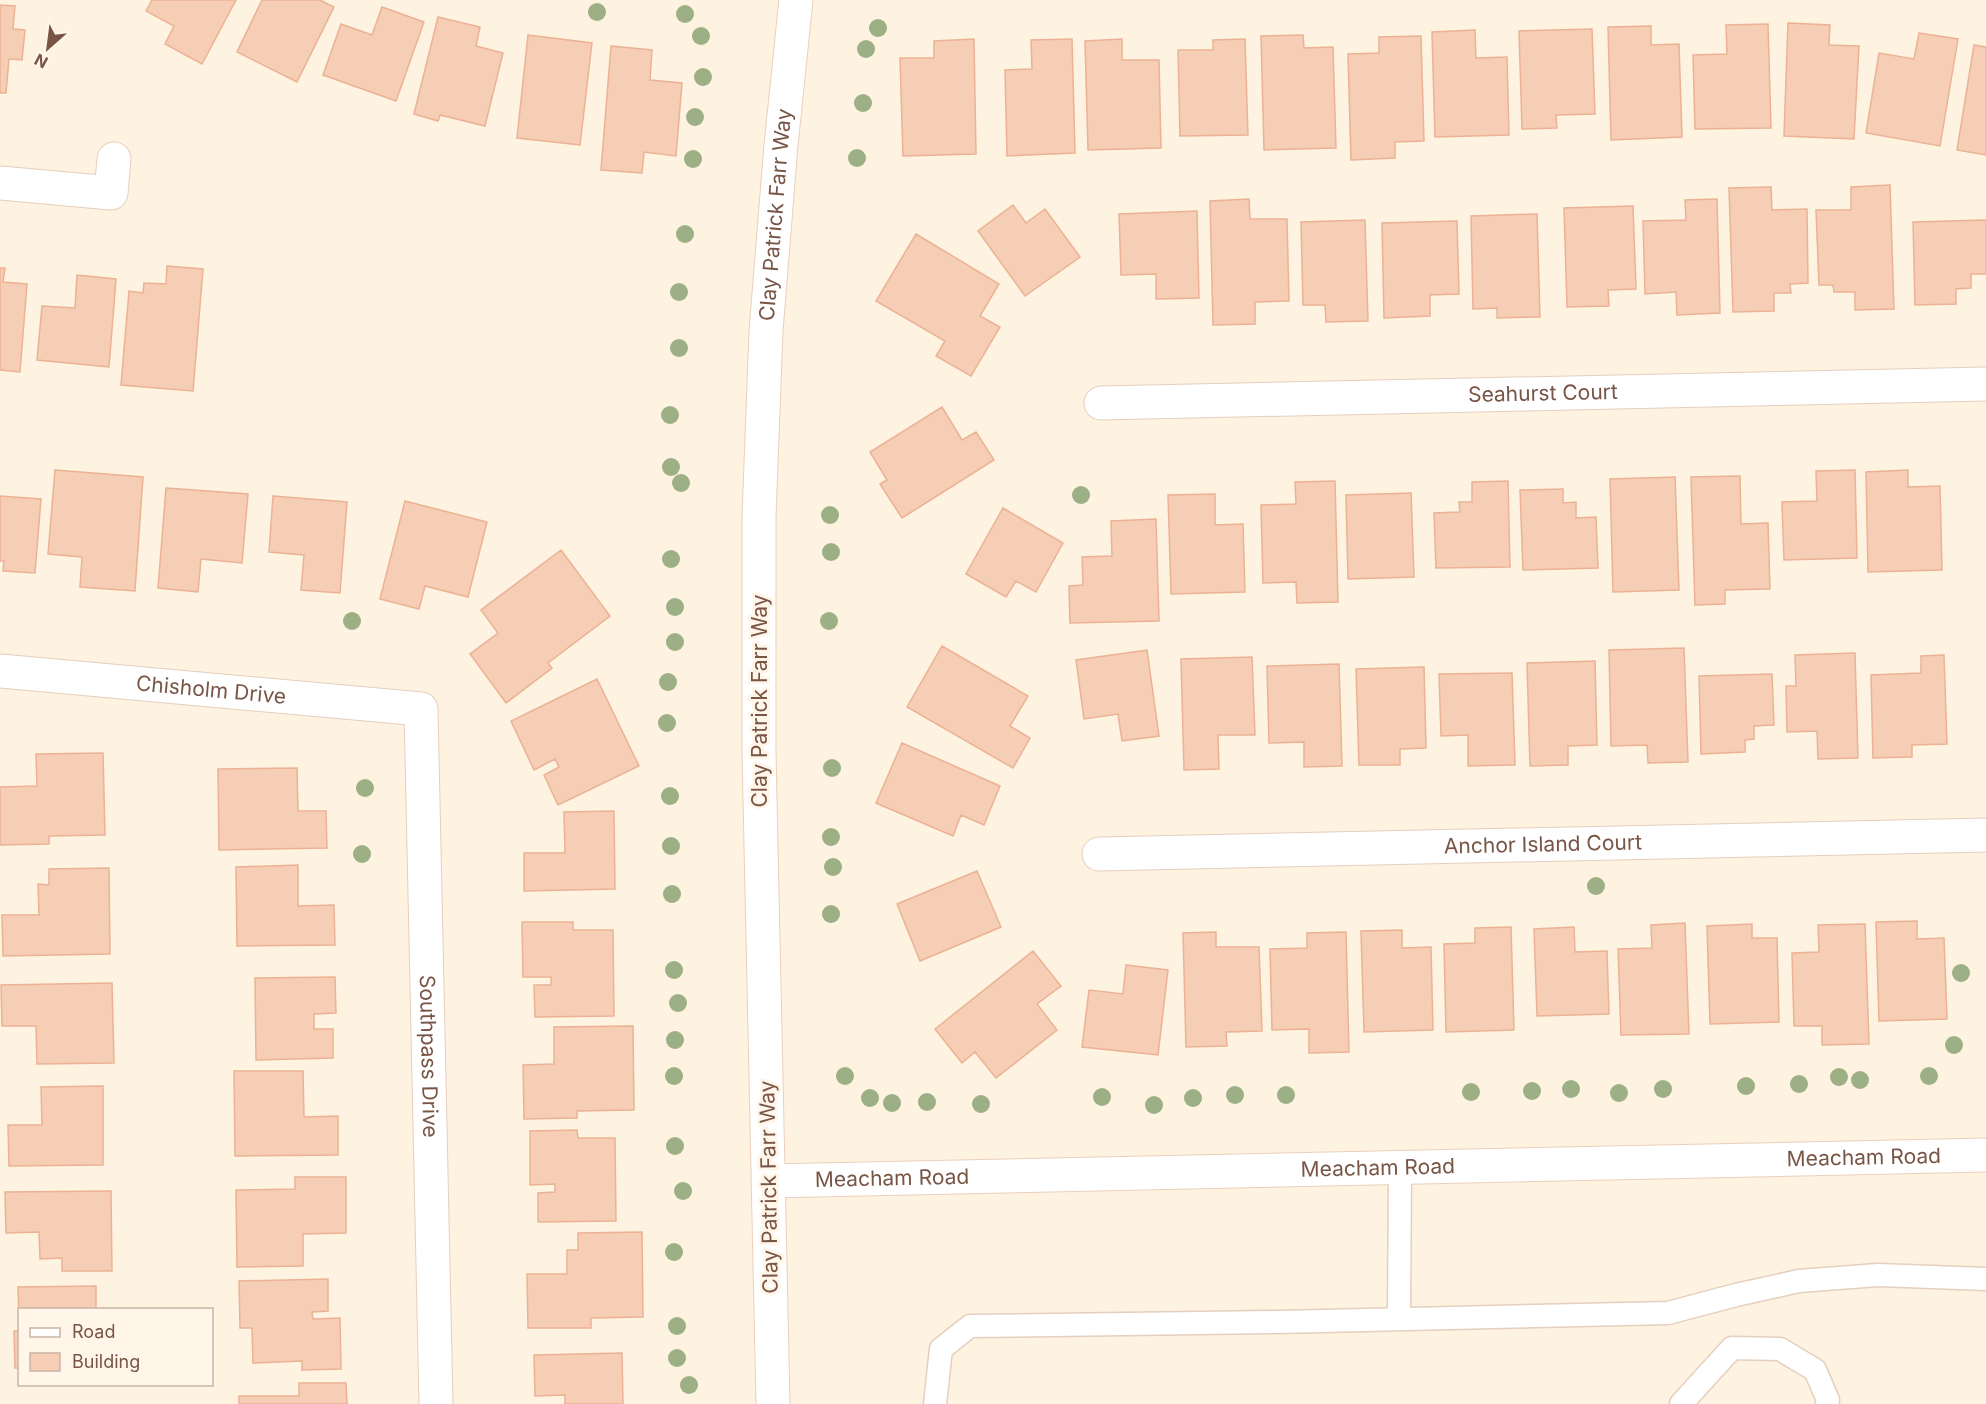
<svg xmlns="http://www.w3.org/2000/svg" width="1986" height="1404" font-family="Inter,sans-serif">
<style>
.building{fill:#f6cdb5;stroke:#ebb294;stroke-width:1.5}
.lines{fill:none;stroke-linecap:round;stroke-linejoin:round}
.lane-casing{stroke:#e5cfbe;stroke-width:25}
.street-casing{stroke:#e5cfbe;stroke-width:35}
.secondary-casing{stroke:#ebd0bb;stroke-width:35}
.lane{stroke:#fff;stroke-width:22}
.street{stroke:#fff;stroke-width:33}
.secondary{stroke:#fff;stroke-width:33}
.tree{fill:#9daf85}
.labels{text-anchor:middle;stroke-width:6;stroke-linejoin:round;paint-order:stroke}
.street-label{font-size:21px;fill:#785545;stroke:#fff5e9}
</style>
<rect width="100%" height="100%" fill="#fef2e0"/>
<path class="building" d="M152 0H236L202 64 165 44 174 26 146 11Z
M262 0H320L334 7 297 82 237 52Z
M0 5 15 6 13 29 25 30 22 60 9 59 6 93H0Z
M382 7 424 22 396 101 323 75 341 24 372 35Z
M438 17 480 27 476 46 503 53 485 126 440 115 438 121 414 114Z
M1788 23 1830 25 1829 45 1859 46 1854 139 1784 136Z
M1768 24 1771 128 1695 129 1693 55 1727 54 1726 25Z
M1651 26V45L1679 44 1682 137 1611 140 1608 27Z
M1592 29 1595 114 1556 115 1557 128 1522 129 1519 31Z
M1475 30 1476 58 1507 57 1509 135 1435 137 1432 32Z
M1919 33 1958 39 1940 146 1866 133 1879 53 1914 59Z
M528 35 592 43 580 145 517 138Z
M1303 35 1304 48 1333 47 1336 148 1264 150 1261 36Z
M1421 36 1424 141 1395 142V158L1351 160 1348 54 1379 53V37Z
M974 39 976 154 903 156 900 58H934V41Z
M1072 39 1075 153 1007 156 1005 70 1032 69 1031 40Z
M1122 39V60H1159L1161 148 1088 150 1085 41Z
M1245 39 1248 135 1180 136 1178 50H1213V40Z
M1974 45 1986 47V155L1957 150Z
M611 46 652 50 650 80 682 83 676 156 644 152 642 173 601 170Z
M1890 185 1894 309 1855 310V292H1834L1833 285H1819L1816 210H1851V187Z
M1771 187 1772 210 1807 209 1808 283 1790 284 1791 293H1774V311L1733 312 1729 188Z
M1249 199 1250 219H1287L1289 301 1255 302V324L1213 325 1210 201Z
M1717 199 1720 313 1677 315 1676 292 1645 294 1643 221 1686 220 1685 200Z
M1013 205 1026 223 1045 209 1080 257 1025 296 978 231Z
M1633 206 1636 289 1608 290 1609 306 1567 307 1564 208Z
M1197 211 1199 298 1156 299V274L1121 275 1119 214Z
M1537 214 1540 317 1497 318V308L1473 309 1471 216Z
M1365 220 1368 321 1326 322 1325 305H1303L1301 222Z
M1986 220V274H1971V288L1956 289V304L1915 305 1913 222Z
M1457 221 1459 294 1430 295V316L1384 318 1382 223Z
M916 234 999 284 980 316 1000 327 971 376 936 356 945 341 876 301Z
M167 266 203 269 193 391 121 385 129 291 143 293 144 283 166 284Z
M0 268H5L3 282 27 284 20 372 0 370Z
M77 275 116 279 109 367 37 360 42 306 75 308Z
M942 407 962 440 976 432 994 460 902 518 880 484 887 480 870 452Z
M55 470 143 477 135 591 80 587 82 557 48 554Z
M1855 470 1857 558 1784 560 1782 502 1817 501 1816 471Z
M1908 470V487L1940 486 1942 570 1868 572 1866 472Z
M1740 476 1741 524 1768 523 1770 589 1725 590V604L1695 605 1691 477Z
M1675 477 1679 590 1613 592 1610 479Z
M1335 481 1338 602 1297 603 1296 582 1263 583 1261 505 1296 504 1295 482Z
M1508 481 1510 567 1436 568 1434 513 1460 512 1459 502H1472V482Z
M166 488 248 494 242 563 201 559 198 592 158 588Z
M1563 489V503L1576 502V518L1596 517 1598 568 1523 570 1520 490Z
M1411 493 1414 577 1348 579 1346 495Z
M1215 494V525L1243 524 1245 592 1171 594 1168 495Z
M0 496 41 499 35 573 3 571 4 561H0Z
M273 496 347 502 340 593 301 590 304 555 269 552Z
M405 501 487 522 468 597 425 586 419 609 380 599Z
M1003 508 1063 543 1036 592 1016 581 1006 597 966 574Z
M1156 519 1159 621 1070 623 1069 586 1083 585 1082 557 1112 556 1111 521Z
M561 550 610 616 548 663 552 668 506 703 470 654 498 633 481 610Z
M942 646 1028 696 1010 726 1030 738 1013 768 907 707Z
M1684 648 1688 762 1648 763 1647 745 1611 746 1609 650Z
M1147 650 1159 736 1122 741 1118 714 1084 719 1076 660Z
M1855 653 1858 758 1818 759 1817 731 1787 732 1786 686H1796L1795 655Z
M1944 655 1947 744 1912 745V757L1873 758 1871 675 1921 673V656Z
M1252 657 1255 735H1218L1219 769 1184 770 1181 659Z
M1595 661 1597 745 1568 746V765L1530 766 1527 663Z
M1339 664 1342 766 1304 767V742L1269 743 1267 666Z
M1424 667 1426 748 1400 749V765H1359L1356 669Z
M1512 673 1515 765 1468 766V735L1441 736 1439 674Z
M1772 674 1774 725 1754 726V739L1745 740V752L1701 754 1699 676Z
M597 679 639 766 558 805 544 775 559 767 555 759 534 770 511 721Z
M902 743 1000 786 984 825 961 815 953 836 876 803Z
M103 753 105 835 49 836V844L0 845V787L37 786 36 754Z
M297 768 298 811H326L327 848 219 850 218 769Z
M614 811 615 889 524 891V853H565L564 812Z
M298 865V906L334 905 335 945 237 946 236 867Z
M109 868 110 954 3 956 2 915H39L38 884 49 885V869Z
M977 871 1001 927 920 961 897 904Z
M1917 921V939L1944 938 1947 1019 1879 1021 1876 922Z
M522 922H573V930H613L614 1016 535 1017 534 985H551V977H523Z
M1685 923 1689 1034 1621 1035 1618 949 1652 948 1651 925Z
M1752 924V938H1777L1779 1022 1710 1024 1707 926Z
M1865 924 1869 1044 1822 1045V1026H1794L1792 953 1819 952 1818 925Z
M1511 927 1514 1030 1446 1032 1444 944 1475 943V928Z
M1574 927 1575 952 1607 951 1609 1014 1537 1016 1534 929Z
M1402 930V948L1431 947 1433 1030 1364 1032 1361 931Z
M1216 932V947H1259L1262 1031 1226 1032 1227 1046 1186 1047 1183 933Z
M1346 932 1349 1052 1309 1053V1029L1272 1030 1270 949 1307 948V933Z
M1033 951 1061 986 1037 1004 1057 1030 996 1078 975 1052 962 1063 935 1029Z
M1126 965 1168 970 1158 1055 1082 1047 1089 990 1123 994Z
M335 977 336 1013 314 1014V1029H333V1058L256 1060 255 978Z
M112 983 114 1063 37 1064 36 1026H2L1 985Z
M633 1026 634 1110 577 1111V1118L524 1119 523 1065 554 1064V1027Z
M234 1071H303L304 1117 338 1116V1155L235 1156Z
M103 1086V1165L9 1166 8 1125H42L41 1087Z
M577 1130 578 1138H615L616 1221 538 1222V1193L555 1192V1184L530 1185V1131Z
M295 1177H346V1233L303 1234V1266L237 1267 236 1190 295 1189Z
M111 1191 112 1271H62V1258L40 1259 39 1232 6 1233 5 1192Z
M642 1232 643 1317 591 1318V1328H528L527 1274H567V1250H578V1233Z
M328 1279V1311L312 1312 313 1319 340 1318 341 1369 302 1370V1361L253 1363 252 1328H240L239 1281Z
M96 1286V1310H20L19 1319 18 1287Z
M14 1331H20V1368H15Z
M622 1353 623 1404H565V1395L535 1396 534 1355Z
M299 1383H346L347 1404H239V1396H299Z"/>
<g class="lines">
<g class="lane-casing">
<path id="lane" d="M1399 1319 1400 1168
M935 1404 941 1349 970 1326 1279 1322 1668 1313 1736 1295 1799 1281 1878 1275 1986 1279
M1681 1404 1732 1348 1780 1349 1815 1370 1828 1400 1827 1404"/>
</g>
<g class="street-casing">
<g id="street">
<path d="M0 183 111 193 114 159"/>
<path id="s1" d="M1101 403 1986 384"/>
<path id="s2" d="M0 671 421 709 436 1404"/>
<path id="s3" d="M1099 854 1986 835"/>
</g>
</g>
<g class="secondary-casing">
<g id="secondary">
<path id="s4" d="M769 1181 1986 1155"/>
<path id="s5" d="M773 1404 759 752V517L766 331 781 145 796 0"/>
</g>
</g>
<use href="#lane" class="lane"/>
<use href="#street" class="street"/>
<use href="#secondary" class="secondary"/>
</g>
<g class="tree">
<circle cx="597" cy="12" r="9"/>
<circle cx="685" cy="14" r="9"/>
<circle cx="878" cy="28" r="9"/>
<circle cx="701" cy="36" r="9"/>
<circle cx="866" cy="49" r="9"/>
<circle cx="703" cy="77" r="9"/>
<circle cx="863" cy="103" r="9"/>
<circle cx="695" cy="117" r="9"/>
<circle cx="857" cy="158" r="9"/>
<circle cx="693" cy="159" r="9"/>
<circle cx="685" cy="234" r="9"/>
<circle cx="679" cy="292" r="9"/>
<circle cx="679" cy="348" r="9"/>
<circle cx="670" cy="415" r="9"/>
<circle cx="671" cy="467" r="9"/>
<circle cx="681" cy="483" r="9"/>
<circle cx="1081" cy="495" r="9"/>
<circle cx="830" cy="515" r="9"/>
<circle cx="831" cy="552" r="9"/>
<circle cx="671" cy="559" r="9"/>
<circle cx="675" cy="607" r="9"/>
<circle cx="352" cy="621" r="9"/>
<circle cx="829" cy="621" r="9"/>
<circle cx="675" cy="642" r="9"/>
<circle cx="668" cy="682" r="9"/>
<circle cx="667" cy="723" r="9"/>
<circle cx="832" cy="768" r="9"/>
<circle cx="365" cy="788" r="9"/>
<circle cx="670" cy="796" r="9"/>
<circle cx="831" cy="837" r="9"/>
<circle cx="671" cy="846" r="9"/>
<circle cx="362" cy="854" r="9"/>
<circle cx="833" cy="867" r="9"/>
<circle cx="1596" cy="886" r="9"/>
<circle cx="672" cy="894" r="9"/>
<circle cx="831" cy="914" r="9"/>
<circle cx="674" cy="970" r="9"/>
<circle cx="1961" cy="973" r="9"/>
<circle cx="678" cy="1003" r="9"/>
<circle cx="675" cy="1040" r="9"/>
<circle cx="1954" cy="1045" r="9"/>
<circle cx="674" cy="1076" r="9"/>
<circle cx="845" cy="1076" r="9"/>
<circle cx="1929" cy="1076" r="9"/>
<circle cx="1839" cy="1077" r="9"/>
<circle cx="1860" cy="1080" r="9"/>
<circle cx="1799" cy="1084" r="9"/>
<circle cx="1746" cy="1086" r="9"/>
<circle cx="1571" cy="1089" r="9"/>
<circle cx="1663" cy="1089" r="9"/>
<circle cx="1532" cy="1091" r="9"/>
<circle cx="1471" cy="1092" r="9"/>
<circle cx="1619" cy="1093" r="9"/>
<circle cx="1235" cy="1095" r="9"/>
<circle cx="1286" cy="1095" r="9"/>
<circle cx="1102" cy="1097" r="9"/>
<circle cx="870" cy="1098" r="9"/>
<circle cx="1193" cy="1098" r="9"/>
<circle cx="927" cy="1102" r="9"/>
<circle cx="892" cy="1103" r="9"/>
<circle cx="981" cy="1104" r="9"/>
<circle cx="1154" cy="1105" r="9"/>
<circle cx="675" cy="1146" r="9"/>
<circle cx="683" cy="1191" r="9"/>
<circle cx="674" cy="1252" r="9"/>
<circle cx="677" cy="1326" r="9"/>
<circle cx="677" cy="1358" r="9"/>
<circle cx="689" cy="1385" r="9"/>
</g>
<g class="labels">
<g class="street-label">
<text dy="7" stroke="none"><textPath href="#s5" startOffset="1190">Clay Patrick Farr Way</textPath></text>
<text dy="7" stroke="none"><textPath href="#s1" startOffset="442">Seahurst Court</textPath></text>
<text dy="7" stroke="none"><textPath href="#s2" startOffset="212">Chisholm Drive</textPath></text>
<text transform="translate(760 701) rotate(-90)" y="7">Clay Patrick Farr Way</text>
<text dy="7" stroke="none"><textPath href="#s3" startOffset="444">Anchor Island Court</textPath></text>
<text dy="7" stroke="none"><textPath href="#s2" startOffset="770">Southpass Drive</textPath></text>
<text dy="7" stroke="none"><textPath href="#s4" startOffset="1095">Meacham Road</textPath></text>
<text dy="7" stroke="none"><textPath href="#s4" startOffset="609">Meacham Road</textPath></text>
<text dy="7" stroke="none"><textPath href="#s4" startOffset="123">Meacham Road</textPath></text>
<text transform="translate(769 1187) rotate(-91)" y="7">Clay Patrick Farr Way</text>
</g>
</g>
<rect x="18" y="1308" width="195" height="78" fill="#fff5e9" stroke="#c9b5a7" stroke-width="1.5"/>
<rect x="30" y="1328" width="30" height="9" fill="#ffffff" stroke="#c9b5a7" stroke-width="1.5"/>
<text x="72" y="1338" font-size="18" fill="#785545">Road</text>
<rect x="30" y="1353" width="30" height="18" fill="#f6cdb5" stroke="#c9b5a7" stroke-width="1.5"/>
<text x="72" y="1368" font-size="18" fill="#785545">Building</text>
<g transform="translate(48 48) rotate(208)" stroke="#fff5e9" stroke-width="4.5" paint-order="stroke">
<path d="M0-4.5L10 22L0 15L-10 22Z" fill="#785545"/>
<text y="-9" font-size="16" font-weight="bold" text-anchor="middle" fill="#785545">N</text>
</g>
</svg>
